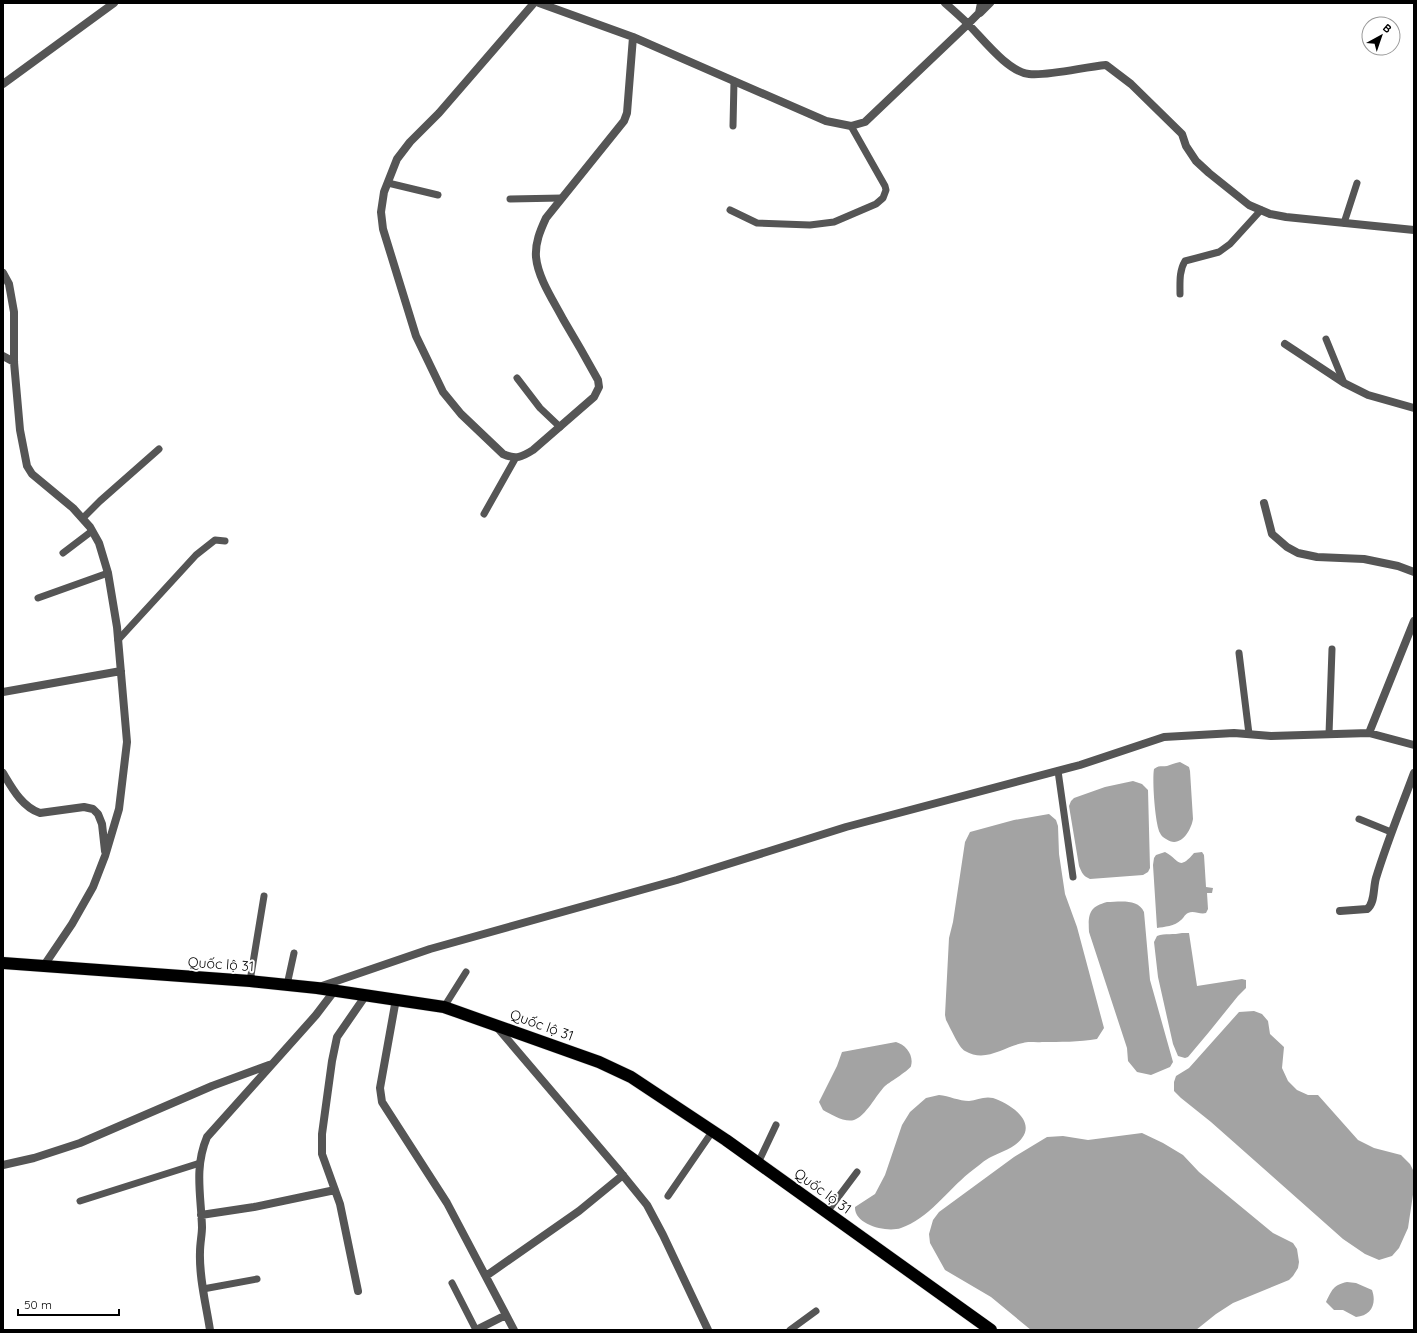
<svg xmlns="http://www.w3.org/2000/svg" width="1417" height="1333" font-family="Quicksand,sans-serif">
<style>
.water{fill:#a3a3a3}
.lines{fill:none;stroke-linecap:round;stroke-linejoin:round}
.highway-casing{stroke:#dbdbdb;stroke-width:13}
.lane{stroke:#555;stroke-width:7}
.street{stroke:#555;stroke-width:8}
.highway{stroke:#000;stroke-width:12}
.labels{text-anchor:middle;stroke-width:4;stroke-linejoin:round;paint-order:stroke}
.street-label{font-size:14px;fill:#000;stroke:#fff}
</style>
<rect width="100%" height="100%" fill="#fff"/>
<path class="water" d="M1180 762 1189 767 1190 771 1193 819C1191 831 1180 849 1166 839 1164 838 1161 836 1160 833 1155 824 1152 779 1154 769 1159 765 1162 767 1167 766 1171 765 1174 763 1180 762Z
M1133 781 1142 784 1148 790 1150 868 1148 872 1143 875 1090 879C1083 876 1082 873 1079 866L1069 806 1071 801 1074 798 1105 787Z
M1049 814 1056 820 1058 826 1059 854 1065 894 1077 927 1104 1028 1097 1039C1079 1042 1060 1042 1042 1042 1036 1043 1029 1041 1023 1043 1003 1047 986 1063 965 1051 959 1048 950 1027 946 1020L945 1015 949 938 953 922 965 842 970 832 1014 820Z
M1165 852C1179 859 1178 872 1194 853L1202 852 1204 855 1206 887 1213 888 1212 893H1207L1208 909 1206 913C1200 915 1194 910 1188 913 1184 915 1184 918 1181 920 1175 926 1164 927 1157 928L1153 865 1154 858 1156 855Z
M1107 902C1119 902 1138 898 1144 912L1150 980 1173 1062 1170 1067 1151 1075 1137 1072 1128 1061 1127 1048 1089 932C1088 914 1089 907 1107 902Z
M1182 933H1189L1197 986 1242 979 1246 980V988L1238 996 1209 1032 1188 1057 1185 1058 1178 1056 1173 1044 1158 977 1154 942 1157 936C1165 933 1174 935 1182 933Z
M1254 1011 1262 1014 1268 1021 1270 1034 1284 1047 1282 1068 1288 1081 1297 1090 1308 1095H1318L1358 1140 1374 1148 1401 1155 1410 1164 1414 1172V1188L1408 1228 1399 1248 1392 1256 1379 1260 1365 1254 1343 1239 1211 1122 1181 1098 1174 1091V1082L1176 1076 1189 1068 1239 1012Z
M896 1042C906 1045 914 1055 911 1066 911 1069 890 1082 885 1086 876 1095 866 1116 854 1120 845 1123 830 1114 823 1110L819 1102 837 1066 842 1052Z
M939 1095C949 1096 959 1101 969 1101 977 1100 984 1096 993 1098 1007 1102 1036 1120 1022 1138 1015 1148 1000 1152 989 1158 982 1162 976 1168 969 1173 948 1190 928 1219 901 1228 887 1233 854 1225 855 1207L875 1194 885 1175 902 1125 910 1112 926 1098Z
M1142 1133 1163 1143 1183 1155 1199 1172 1273 1233 1293 1243 1297 1249 1299 1262 1298 1268 1293 1276 1289 1280 1233 1303 1216 1314 1196 1330H1031L991 1297 945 1270 930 1243 929 1234 933 1220 939 1212 1014 1157 1047 1137 1063 1136 1088 1140Z
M1347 1282 1356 1283 1372 1290C1377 1304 1371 1316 1356 1317L1343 1310H1334L1326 1302C1332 1290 1333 1285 1347 1282Z"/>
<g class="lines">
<g class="highway-casing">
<path id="highway" d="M3 963 250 981 317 988 444 1007 599 1062 631 1077 726 1140 991 1330"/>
</g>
<path class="lane" d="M733 126 734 81
M388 183 438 195
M510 199 562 198
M730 210 757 223 810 225 834 222 876 204 883 198 886 190 885 186 851 126
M1344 223 1357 183
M1180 294C1180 282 1179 271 1185 261L1219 252 1230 244 1261 210
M1326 339 1344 383
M517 378 540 408 560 427
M484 514 515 459
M83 518 100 501 159 449
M63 553 92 531
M38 598 108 573
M118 640 196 555 215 540 225 541
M1239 653 1249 734
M1329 734 1332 649
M1058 771 1073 877
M1359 819 1391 832
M250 981 264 896
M287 985 294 953
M444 1007 466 972
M758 1163 776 1125
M668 1196 712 1132
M80 1201 200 1163
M827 1212 857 1172
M452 1283 476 1330
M203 1289 257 1279
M790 1330 816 1311"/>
<path class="street" d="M534 3 439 113 410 142 397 159 384 192 381 212 383 229 416 336 443 392 461 414 503 454C516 460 522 457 533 450L594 397 599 387 598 380C587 360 575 339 563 319 553 300 538 278 536 257 535 243 540 231 546 218L624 121 627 113 633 37
M539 3 633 37 826 121 851 126 865 122 968 24 979 13 981 3
M945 3C953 10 961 17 968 24 983 39 1008 72 1029 74 1051 76 1083 67 1106 65L1131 84 1182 134 1186 146 1196 161 1209 173 1249 205 1270 214 1286 217 1414 230
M980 13 990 3
M3 84 114 3
M3 273 9 284 14 312V362L20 430 27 466 32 474 73 508 90 527 99 543 108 573 117 627 127 742 119 809 105 856 93 887 72 924 43 967
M1285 344 1344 383 1368 395 1414 408
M3 356 14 362
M1264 503 1272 534 1287 547 1298 553 1317 557 1364 559 1398 566 1414 572
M3 692 121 671
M1369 733 1414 621
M3 773C12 788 22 807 40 813L84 807 93 809 98 814 102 824 105 851
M1340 911 1367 909C1375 904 1373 888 1376 878 1387 842 1401 808 1414 773
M319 987 430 949 677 880 846 827 1080 765 1164 737 1234 733 1271 736 1369 733 1414 745
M396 999 380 1088 382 1102 447 1203 514 1330
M496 1026 617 1168 647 1205 663 1235 708 1330
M3 1165 34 1158 80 1143 212 1086 269 1065
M201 1215 254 1207 335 1190
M486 1276 579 1211 623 1175
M358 1291 340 1204 322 1154V1134L332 1061 337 1037 366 995
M210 1330C206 1304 199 1278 200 1252 200 1243 202 1235 202 1227 201 1195 194 1168 207 1137L316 1015 335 990
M476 1330 506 1315"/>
<use href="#highway" class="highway"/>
</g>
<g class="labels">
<g class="street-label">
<text transform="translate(221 964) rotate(4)" y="5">Quốc lộ 31</text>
<text transform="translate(542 1025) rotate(20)" y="5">Quốc lộ 31</text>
<text transform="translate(823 1191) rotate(36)" y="5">Quốc lộ 31</text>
</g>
</g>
<rect width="1417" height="1333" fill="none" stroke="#000000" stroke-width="8"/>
<g transform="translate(1381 36) rotate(40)"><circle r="19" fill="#ffffff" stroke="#999999"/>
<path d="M0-3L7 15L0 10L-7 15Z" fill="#000000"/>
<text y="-6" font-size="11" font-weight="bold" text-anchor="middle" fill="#000000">B</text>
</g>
<path d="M18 1309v6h101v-6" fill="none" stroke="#000000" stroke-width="2"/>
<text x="24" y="1309" font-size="12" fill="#000000" stroke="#ffffff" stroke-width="3" paint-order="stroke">50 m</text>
</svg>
